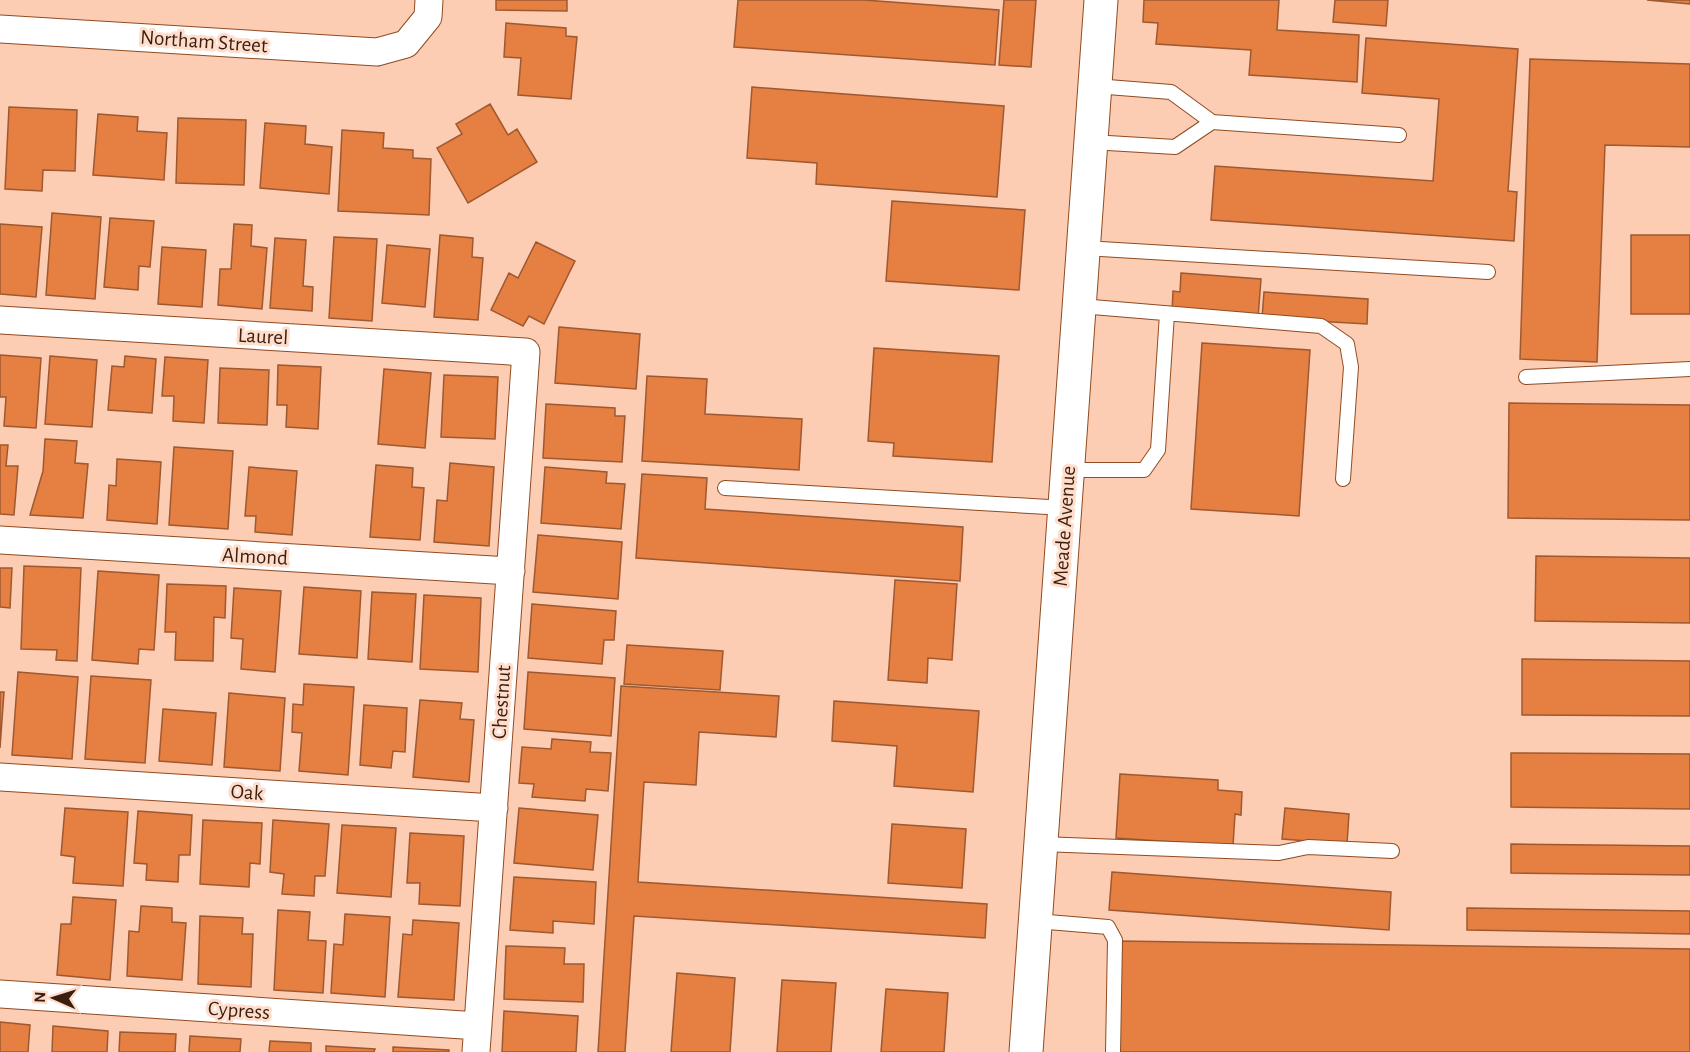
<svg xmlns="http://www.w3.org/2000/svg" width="1690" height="1052" font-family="'Alegreya Sans',sans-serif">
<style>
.building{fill:#e57f42;stroke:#9f5930;stroke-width:1.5}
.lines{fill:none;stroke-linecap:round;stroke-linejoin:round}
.service-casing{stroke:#904b21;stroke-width:16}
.minor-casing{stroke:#904b21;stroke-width:29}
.tertiary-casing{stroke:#904b21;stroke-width:35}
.service{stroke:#fff;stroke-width:14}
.minor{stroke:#fff;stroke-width:27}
.tertiary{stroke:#fff;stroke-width:33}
.labels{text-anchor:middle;stroke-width:6;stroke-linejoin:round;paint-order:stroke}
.street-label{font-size:21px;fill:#3b1e0d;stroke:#feddcc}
</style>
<rect width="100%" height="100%" fill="#fcccb3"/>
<path class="building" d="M496 0H567V11L496 10Z
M738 0H864L999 10 995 65 734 47Z
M1004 0H1036L1031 67 999 65Z
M1144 0H1279L1277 30 1359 35 1357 82 1249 75 1251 50 1156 44 1158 23 1143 22Z
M1335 0H1388L1386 26 1333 22Z
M1647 0H1690V4Z
M506 23 566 28V36L577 37 571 99 518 95 521 58 504 57Z
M1366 38 1518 49 1508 191 1517 192 1514 241 1211 220 1215 166 1433 181 1439 99 1362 93Z
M1530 59 1690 64V147L1605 145 1597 362 1520 359Z
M752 87 1004 106 997 197 816 184 817 163 747 158Z
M490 104 508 135 517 129 537 162 468 203 437 148 462 134 456 124Z
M9 107 77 110 75 171 43 170 42 191 5 189Z
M98 114 138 117 137 131 167 133 164 180 93 175Z
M178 118 246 120 244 185 176 183Z
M265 123 306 126 305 144 332 147 329 194 260 188Z
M342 130 384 133 383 148 413 150V158L431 159 429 215 338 211Z
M892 201 1025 210 1019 290 886 281Z
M52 213 101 217 95 299 46 295Z
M110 218 154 221 150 267 139 266 138 290 104 287Z
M0 224 42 227 36 297 0 294Z
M234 224 252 225 251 246 267 248 262 309 218 305 220 269H231Z
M440 235 473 238 472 257 483 258 478 320 434 317Z
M1631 235H1690V314H1631Z
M334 237 377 239 372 321 329 318Z
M275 238 306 240 303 286 313 287 312 311 270 308Z
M536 242 575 261 544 324 529 316 523 326 491 310 509 273 518 278Z
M387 245 430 249 425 307 382 303Z
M162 247 206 250 202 307 158 304Z
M1181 273 1261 279 1258 318 1172 312 1173 291 1180 292Z
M1264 292 1368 299 1367 324 1262 318Z
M559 327 640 334 636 389 555 383Z
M1202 343 1310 350 1299 516 1191 509Z
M874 348 999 356 992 462 893 456 894 443 868 441Z
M0 355 41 358 36 428 4 426 6 397H0Z
M50 356 97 360 92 427 45 424Z
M125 356 156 359 152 413 108 410 112 366 124 367Z
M165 357 208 360 204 423 173 421 174 396H162Z
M278 365 321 367 318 429 286 427 287 405H277Z
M220 368 269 370 267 425 218 423Z
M384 369 431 373 425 448 378 444Z
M444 375 498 377 495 439 441 437Z
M647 376 707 379 705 414 802 419 799 470 642 461Z
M1509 403 1690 405V520L1508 518Z
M546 404 615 408V416H625L622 462 543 458Z
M45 439 77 441 75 463 88 464 83 518 30 515 43 471Z
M0 445H8L6 466H18L14 515 0 514Z
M174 447 233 451 228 529 169 525Z
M117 459 161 462 157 524 107 520 109 485 116 486Z
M450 463 494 467 489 546 434 542 437 500 447 501Z
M376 465 413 468 412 487 424 488 420 540 370 537Z
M249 467 297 471 292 535 255 532 256 516H245Z
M545 467 607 472 606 483 625 484 621 529 541 523Z
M642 474 707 478 705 509 963 527 960 581 636 558Z
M538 535 622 542 618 599 533 592Z
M1536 556 1690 558V623L1535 621Z
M24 566 81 568 77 661 56 660 57 650 21 649Z
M0 568H12L10 608 0 607Z
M98 571 159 575 154 650 139 649 138 664 92 660Z
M895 580 957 584 952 660 928 658 927 683 888 680Z
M167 584 226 586 225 618 214 617 213 661 175 660 176 632H165Z
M304 587 361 591 357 658 299 654Z
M234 588 281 591 275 672 241 669 243 639 231 638Z
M372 592 416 594 412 662 368 659Z
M424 595 481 598 478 672 420 669Z
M532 604 616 611 614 640H604L602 664 528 658Z
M627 645 723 651 720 690 624 684Z
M1522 659 1690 661V716L1522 715Z
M18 672 78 677 72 759 12 755Z
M528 672 615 678 611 736 524 729Z
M91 676 151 680 145 763 85 759Z
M304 684 354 687 348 775 299 771 302 733 292 732 293 704 303 705Z
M621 686 779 696 776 737 699 732 696 785 644 782 638 882 987 904 985 938 634 916 625 1052H598Z
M0 692H4L0 748Z
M229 693 285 698 280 771 224 767Z
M420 700 462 703 460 719 474 720 469 782 413 777Z
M834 701 979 711 973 792 894 786 897 746 832 741Z
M364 705 407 708 405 752 393 751 391 768 360 765Z
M163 709 216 713 212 765 159 761Z
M552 739 591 742 590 752 611 753 608 791 586 789 585 801 532 797 534 784 519 783 522 747 551 749Z
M1511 753 1690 754V809L1511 807Z
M1120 774 1218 780V790L1242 792 1241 815 1235 814 1233 846 1116 838Z
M65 808 128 812 123 886 73 883 75 857 61 855Z
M519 808 598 815 593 870 514 863Z
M1285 808 1349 814 1347 844 1282 839Z
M138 811 192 815 190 855H179L178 882 146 880 147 864 134 863Z
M203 820 262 823 260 864 250 863 249 887 200 884Z
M273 820 329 824 325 876H315L314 896 282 894 284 874 270 872Z
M892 824 966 829 962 888 888 883Z
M342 825 396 828 391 897 337 893Z
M410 833 464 836 460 906 419 904 420 883H407Z
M1511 844 1690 846V875L1511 873Z
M1112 872 1391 892 1389 930 1109 910Z
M514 877 596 882 594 924 553 921V933L510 930Z
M73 897 116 900 110 980 57 975 61 924H71Z
M141 906 172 908V922L186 923 182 980 127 976 129 931 139 932Z
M1467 908 1690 911V934L1467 930Z
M278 910 310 912 308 940 326 941 323 993 274 990Z
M345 914 390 917 385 997 331 993 334 944 343 945Z
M200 916 243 918 242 934H253L251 987 198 984Z
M413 920 459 923 454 1000 398 997 403 934 412 935Z
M1118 941 1690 949V1052H1116Z
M506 946 565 948 564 964H584L583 1002 504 999Z
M677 973 735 978 730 1052H671Z
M782 980 836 983 831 1052H777Z
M886 989 948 993 944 1052H881Z
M504 1011 578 1016 576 1052H502Z
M0 1022 30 1025 28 1052H0Z
M53 1026 108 1031 107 1052H52Z
M120 1032 176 1034 175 1052H119Z
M190 1036 241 1039 240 1052H189Z
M270 1041 311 1043V1052H269Z
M326 1046 375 1049 374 1052H326Z
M393 1047 449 1050V1052H393Z"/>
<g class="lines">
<g class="service-casing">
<path id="service" d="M1212 122 1399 135
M1091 142 1175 147 1212 122 1171 92 1095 86
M1084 248 1488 272
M1080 306 1321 326 1347 344 1351 367 1343 479
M1526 377 1690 369
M1068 470H1144L1158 450 1167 314
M725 488 1065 508
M1041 844 1279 853 1308 847 1392 851
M1036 921 1108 927 1115 940 1113 1052"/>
</g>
<g class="minor-casing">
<path id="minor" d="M0 29 377 52 406 44 428 17 429 0
M0 320 526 352 476 1052
M0 540 511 571
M0 777 494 808
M0 994 478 1026"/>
</g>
<g class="tertiary-casing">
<path id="tertiary" d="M1026 1052 1101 0"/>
</g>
<use href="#service" class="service"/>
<use href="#minor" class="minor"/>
<use href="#tertiary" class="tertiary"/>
</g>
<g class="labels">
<g class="street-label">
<text transform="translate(204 41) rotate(4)" y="7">Northam Street</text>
<text transform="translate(263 336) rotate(3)" y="7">Laurel</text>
<text transform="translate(1064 526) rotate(-86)" y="7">Meade Avenue</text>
<text transform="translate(255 556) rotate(3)" y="7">Almond</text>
<text transform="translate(501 702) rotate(-86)" y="7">Chestnut</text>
<text transform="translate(247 792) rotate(4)" y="7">Oak</text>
<text transform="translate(239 1010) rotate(4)" y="7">Cypress</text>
</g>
</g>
<g transform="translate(54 998) rotate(273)" stroke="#feddcc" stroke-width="4.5" paint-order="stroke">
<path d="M0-4.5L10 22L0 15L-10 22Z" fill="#3b1e0d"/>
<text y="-9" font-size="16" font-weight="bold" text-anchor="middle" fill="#3b1e0d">N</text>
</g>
</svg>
